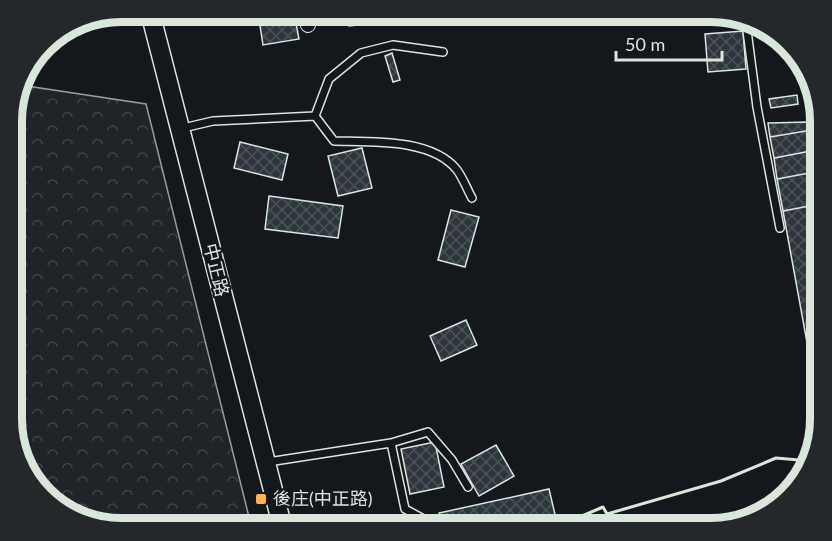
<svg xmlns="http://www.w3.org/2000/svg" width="832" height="541" font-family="Lato,'Noto Sans TC',sans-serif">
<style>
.forest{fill:url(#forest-crowns);stroke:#939e99;stroke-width:1.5}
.building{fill:url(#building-cross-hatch);stroke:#d8e6dc;stroke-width:1.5}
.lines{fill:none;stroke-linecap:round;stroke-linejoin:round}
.lane-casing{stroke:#d8e6dc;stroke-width:10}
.street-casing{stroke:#d8e6dc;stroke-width:16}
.secondary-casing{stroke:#d8e6dc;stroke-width:21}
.lane{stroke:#14181c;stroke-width:7}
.street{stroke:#14181c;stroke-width:14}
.secondary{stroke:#14181c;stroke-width:18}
.wall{stroke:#d8e6dc;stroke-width:3}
.poi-dot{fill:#ffb74d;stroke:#14181c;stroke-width:2}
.labels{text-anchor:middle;stroke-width:4.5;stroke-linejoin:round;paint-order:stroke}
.street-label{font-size:18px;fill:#d8e6dc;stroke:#14181c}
.poi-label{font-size:18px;fill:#d8e6dc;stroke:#14181c;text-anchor:start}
.rim{fill:none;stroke:#d8e6dc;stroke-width:8}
</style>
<defs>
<pattern id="forest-crowns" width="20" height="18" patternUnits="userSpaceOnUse" patternTransform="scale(1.5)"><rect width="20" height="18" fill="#202428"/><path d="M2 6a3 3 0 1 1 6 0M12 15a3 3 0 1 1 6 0" fill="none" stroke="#404447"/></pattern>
<pattern id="building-cross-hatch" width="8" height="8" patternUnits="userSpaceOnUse" patternTransform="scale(1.5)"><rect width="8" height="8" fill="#2c363c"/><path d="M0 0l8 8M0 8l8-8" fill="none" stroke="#4a5358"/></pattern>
</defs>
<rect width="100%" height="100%" fill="#14181c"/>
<path class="forest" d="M26 83 27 86 146 104 252 529H121L60 510 27 474 13 433V108Z"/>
<path class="building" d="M348 12H385L386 22 349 26Z
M294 13 299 39 263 45 259 19Z
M743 31 746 69 708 72 705 34Z
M392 53 400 80 393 82 385 56Z
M799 60 805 67 809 78H798Z
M797 95 798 104 771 108 769 99Z
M809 122 812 130 770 137 768 123Z
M812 130 816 150 774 158 770 137Z
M240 142 288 154 282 180 234 168Z
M362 148 372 188 338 196 328 156Z
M816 150 820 171 777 179 774 158Z
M820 171V204L783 211 777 179Z
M269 196 343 206 338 238 265 229Z
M820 204V369L812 370 783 211Z
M451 210 479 217 465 267 438 260Z
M466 320 477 345 441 361 430 336Z
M435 442 444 487 410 494 401 449Z
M496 445 514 476 479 496 461 464Z
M549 489 557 523 531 529H443L439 513Z
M712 518 715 529H674Z"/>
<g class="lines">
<g class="lane-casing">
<path id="lane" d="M746 23 757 107 780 228
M315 116 329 79 361 53 393 45 443 52
M183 128 213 121 315 116 334 141C370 142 432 138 457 170 463 178 467 189 472 198
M391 443 428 432 452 460 468 487
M268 462 391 443 405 509 429 522"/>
</g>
<g class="street-casing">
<path id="street" d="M302 12 308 25"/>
</g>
<g class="secondary-casing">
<path id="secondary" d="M150 12 283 529"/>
</g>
<use href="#lane" class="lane"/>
<use href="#street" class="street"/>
<use href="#secondary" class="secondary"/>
<path class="wall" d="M385 529H392
M551 529 603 507 607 514 721 481 776 458 799 460 806 467"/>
</g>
<rect class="poi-dot" x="255" y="493" width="12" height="12" rx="3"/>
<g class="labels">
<g class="street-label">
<text transform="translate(216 270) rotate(76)" y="6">中正路</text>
</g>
<g class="poi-label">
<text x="273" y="505">後庄(中正路)</text>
</g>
</g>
<path d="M0 0H832V541H0ZM121 22H711A99 99 0 0 1 810 121V419A99 99 0 0 1 711 518H121A99 99 0 0 1 22 419V121A99 99 0 0 1 121 22Z" fill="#24282b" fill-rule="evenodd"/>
<path class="rim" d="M121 22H711A99 99 0 0 1 810 121V419A99 99 0 0 1 711 518H121A99 99 0 0 1 22 419V121A99 99 0 0 1 121 22Z"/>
<path d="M616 51v9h106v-9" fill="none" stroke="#d8e6dc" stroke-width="3"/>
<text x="625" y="51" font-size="18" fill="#d8e6dc" stroke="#14181c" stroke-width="4.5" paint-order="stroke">50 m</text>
</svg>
